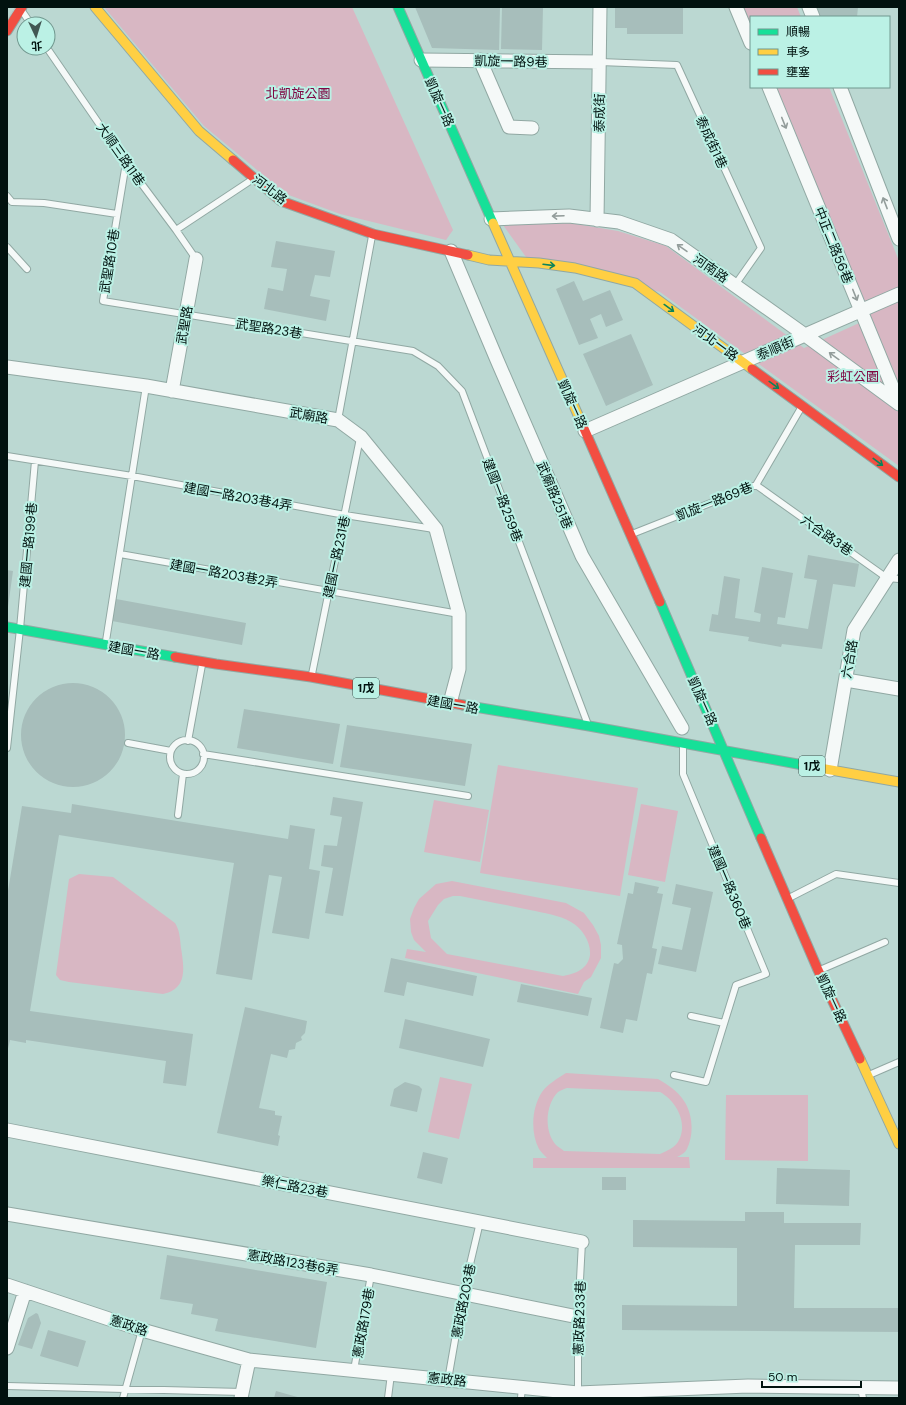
<svg xmlns="http://www.w3.org/2000/svg" width="906" height="1405" font-family="'DM Sans','Noto Sans TC',sans-serif">
<style>
.green{fill:#d8b7c3;fill-rule:evenodd}
.building{fill:#a7bebb}
.lines{fill:none;stroke-linecap:round;stroke-linejoin:round}
.lane-casing{stroke:#91a8a3;stroke-width:8}
.street-casing{stroke:#91a8a3;stroke-width:15}
.fast-casing{stroke:#91a8a3;stroke-width:11}
.slow-casing{stroke:#91a8a3;stroke-width:11}
.jam-casing{stroke:#91a8a3;stroke-width:11}
.lane{stroke:#f5f9f8;stroke-width:6}
.street{stroke:#f5f9f8;stroke-width:13}
.fast{stroke:#16e098;stroke-width:9}
.slow{stroke:#ffcf43;stroke-width:9}
.jam{stroke:#f24e42;stroke-width:9}
.tram{stroke:#c2cac8;stroke-width:1}
.oneway{stroke:#939d9b}
.oneway2{stroke:#0d835a}
.labels{text-anchor:middle;stroke-width:4;stroke-linejoin:round;paint-order:stroke}
.shield{fill:#bbf1e5;stroke:#39554f;stroke-width:1}
.shield-label{font-size:12px;font-weight:bold;fill:#01120f}
.street-label{font-size:13px;fill:#01120f;stroke:#bbf1e5}
.park-label{font-size:13px;fill:#800743;stroke:#bbf1e5}
</style>
<rect width="100%" height="100%" fill="#bbd8d2"/>
<path class="green" d="M104 7H352L453 230 446 240 340 214 286 194 204 126Z
M742 7H797L801 17H751V30Z
M774 87H829L899 261V466L660 292 526 257 503 225 570 223 618 231 666 246 804 348 868 319Z
M498 765 638 788 620 896 480 873Z
M434 800 489 810 480 862 424 852Z
M641 804 678 811 665 882 628 875Z
M79 874 113 877 175 923C180 931 180 939 181 948 184 967 188 989 163 994L69 982 60 980 56 975 68 886 69 879Z
M452 881 566 903 584 913 593 925 599 936 601 945V958L591 977 584 982 578 994 405 958 407 949 426 952 414 940 411 932 410 919 414 908 419 899 436 884ZM453 896H460C484 901 507 905 530 910 544 913 559 915 571 922 582 928 591 942 590 955 588 969 575 974 563 976L447 954 431 938 428 921 438 905 444 899Z
M566 1073 658 1079C668 1085 678 1091 684 1101 693 1114 694 1135 687 1149 685 1153 681 1155 677 1157H689L690 1168H533V1158H547C544 1155 541 1152 539 1149 530 1132 532 1107 542 1092 548 1084 558 1078 566 1073ZM567 1088 660 1092C676 1101 688 1122 679 1140 676 1147 667 1151 660 1154L564 1151C562 1149 558 1147 556 1145 544 1132 545 1105 558 1092 561 1090 564 1089 567 1088Z
M440 1077 472 1084 459 1139 428 1132Z
M726 1095H808V1161L725 1160Z"/>
<path class="building" d="M415 7H500L499 50 432 48Z
M502 7H543L542 50 501 49Z
M615 7H683V34H627V28H615Z
M813 7H858L857 17H817Z
M276 241 335 251 330 277 315 275 310 296 330 300 326 321 264 309 268 288 283 291 287 269 271 267Z
M574 281 583 301 610 290 623 320 606 327 601 314 590 319 598 338 579 345 556 289Z
M631 334 653 385 606 406 583 354Z
M808 555 859 564 855 587 833 584 822 649 782 644 781 647 748 641 749 637 709 631 712 614 718 615 724 576 740 579 735 618 760 622 761 614 754 612 762 567 793 573 785 618 778 617 777 624 808 629 817 580 804 578Z
M7 570 13 571 8 607H7Z
M116 599 246 623 242 645 112 621Z
M21 735a52 52 0 1 1 104 0a52 52 0 1 1-104 0Z
M244 709 340 724 333 764 237 748Z
M347 725 472 744 465 786 340 767Z
M333 797 363 802 343 916 325 913 333 868 321 866 324 845 337 846 342 817 330 815Z
M72 804 288 839 290 825 315 829 309 869 320 871 309 939 272 933 282 877 269 875 252 980 216 974 234 863 59 835 30 1011 193 1034 186 1086 163 1083 166 1061 26 1040V1043L10 1040 7 1053V897L22 806 71 813Z
M635 882 659 887 657 893 663 894 652 948 657 949 652 974 647 973 637 1021 626 1019 623 1033 600 1028 614 963 618 964 623 959 622 945 617 944 628 893 633 894Z
M676 884 713 892 696 972 658 964 662 946 682 950 691 908 672 904Z
M391 958 477 976 473 996 407 982 404 996 384 992Z
M521 984 592 998 588 1016 517 1002Z
M245 1007 307 1021 305 1033 301 1037 302 1040 296 1043 295 1049 289 1050 287 1058 271 1054 259 1108 275 1111V1115L282 1116 278 1135 280 1136 278 1146 217 1133Z
M405 1019 490 1039 483 1067 399 1048Z
M405 1082 419 1086 422 1089 417 1112 390 1106 394 1089Z
M423 1152 448 1158 442 1184 417 1178Z
M777 1168 850 1170 849 1206 776 1204Z
M602 1177H626V1190H602Z
M745 1212H784V1223H861L860 1245H795L794 1308H899V1332L622 1330V1305L737 1306V1248L633 1247V1220L745 1221Z
M167 1255 327 1282 316 1348 215 1331 218 1319 191 1314 193 1304 160 1299Z
M36 1313 38 1314 41 1323 32 1349 18 1345 28 1318Z
M48 1330 86 1341 78 1367 40 1356Z
M276 1391 301 1398H274Z"/>
<g class="lines">
<g class="lane-casing">
<path id="lane" d="M22 11 31 24
M47 48 126 163 176 230 196 259
M600 62 677 65 761 248 735 285
M126 163 103 301 413 351 438 366 462 391 587 722
M7 196 12 202 44 203 117 214
M176 230 253 179
M7 247 27 269
M338 420 372 236
M7 456 132 476 345 515 434 529
M756 485 887 578 899 579
M632 534 756 485 801 408
M120 554 459 614
M106 641 146 386
M312 674 360 438
M170 757a17 17 0 1 1 34 0a17 17 0 1 1-34 0Z
M188 741 202 665
M128 743 171 751
M7 748 20 629 35 461
M203 754 468 796
M178 815 183 774
M789 898 836 874 899 883
M820 970 885 942
M691 1016 724 1023
M674 1075 706 1082 736 985 766 974 683 774V746
M869 1075 899 1062
M354 1370 371 1275
M448 1380 463 1294 480 1222
M7 1386 242 1392
M861 1388 863 1398
M578 1393V1317L582 1242
M123 1398 142 1330
M388 1398 391 1374
M521 1398 522 1386"/>
</g>
<g class="street-casing">
<path id="street" d="M736 7 751 43
M809 7 813 17
M421 60 600 62
M480 60 509 127 532 128
M769 87 899 403
M840 87 899 239
M491 219 569 216 619 222 671 240 805 335 899 404
M597 220 600 7
M451 251 497 360 582 556 682 728
M7 367 146 386 338 420 361 437 436 529 459 614V669L450 703
M172 391 196 259
M585 431 899 294
M846 680 899 689
M830 770 854 630 899 560
M7 1130 582 1242
M7 1214 371 1275 578 1317
M7 1285 142 1330 249 1360 578 1393 748 1386 899 1388
M7 1348 25 1291
M241 1398 249 1360"/>
</g>
<g class="fast-casing">
<path id="fast" d="M398 7 493 223
M660 602 761 838
M7 627 175 657
M463 705 589 726 803 765"/>
</g>
<g class="slow-casing">
<path id="slow" d="M95 7 199 131 233 160
M493 223 582 424
M468 255 489 260 539 263 575 268 635 283 752 369
M803 765 899 782
M860 1059 899 1144"/>
</g>
<g class="jam-casing">
<path id="jam" d="M7 31 22 7
M233 160 281 201 373 234 468 255
M752 369 899 477
M582 424 660 602
M175 657 216 664 311 677 463 705
M761 838 818 970 860 1059"/>
</g>
<use href="#lane" class="lane"/>
<use href="#street" class="street"/>
<use href="#fast" class="fast"/>
<use href="#slow" class="slow"/>
<use href="#jam" class="jam"/>
<path class="tram" d="M7 20 16 7"/>
</g>
<defs><path id="oneway-shaft" d="M-6 0H5M1.5-3L5.5 0L1.5 3" fill="none" stroke-width="1.6" stroke-linecap="round" stroke-linejoin="round"/></defs>
<g class="oneway">
<use href="#oneway-shaft" transform="translate(784 123) rotate(68)"/>
<use href="#oneway-shaft" transform="translate(885 203) rotate(-111)"/>
<use href="#oneway-shaft" transform="translate(558 216) rotate(178)"/>
<use href="#oneway-shaft" transform="translate(682 248) rotate(-145)"/>
<use href="#oneway-shaft" transform="translate(855 295) rotate(68)"/>
<use href="#oneway-shaft" transform="translate(834 356) rotate(-144)"/>
</g>
<g class="oneway2">
<use href="#oneway-shaft" transform="translate(549 265) rotate(7)"/>
<use href="#oneway-shaft" transform="translate(669 308) rotate(36)"/>
<use href="#oneway-shaft" transform="translate(774 385) rotate(36)"/>
<use href="#oneway-shaft" transform="translate(878 462) rotate(37)"/>
</g>
<g class="labels">
<g class="shield">
<rect x="353" y="678" width="26" height="20" rx="3"/>
<rect x="799" y="756" width="26" height="20" rx="3"/>
</g>
<g class="shield-label">
<text x="366" y="692">1戊</text>
<text x="812" y="770">1戊</text>
</g>
<g class="street-label">
<text transform="translate(511 61) rotate(1)" y="5">凱旋一路9巷</text>
<text transform="translate(440 102) rotate(66)" y="5">凱旋一路</text>
<text transform="translate(599 113) rotate(-89)" y="5">泰成街</text>
<text transform="translate(712 142) rotate(65)" y="5">泰成街1巷</text>
<text transform="translate(121 154) rotate(55)" y="5">大順三路11巷</text>
<text transform="translate(270 189) rotate(37)" y="5">河北路</text>
<text transform="translate(834 245) rotate(68)" y="5">中正二路56巷</text>
<text transform="translate(109 261) rotate(-81)" y="5">武聖路10巷</text>
<text transform="translate(711 268) rotate(35)" y="5">河南路</text>
<text transform="translate(184 325) rotate(-80)" y="5">武聖路</text>
<text transform="translate(269 328) rotate(9)" y="5">武聖路23巷</text>
<text transform="translate(716 342) rotate(36)" y="5">河北一路</text>
<text transform="translate(775 348) rotate(-23)" y="5">泰順街</text>
<text transform="translate(573 404) rotate(66)" y="5">凱旋一路</text>
<text transform="translate(309 415) rotate(10)" y="5">武廟路</text>
<text transform="translate(555 495) rotate(67)" y="5">武廟路251巷</text>
<text transform="translate(238 496) rotate(10)" y="5">建國一路203巷4弄</text>
<text transform="translate(503 500) rotate(69)" y="5">建國一路259巷</text>
<text transform="translate(714 501) rotate(-22)" y="5">凱旋一路69巷</text>
<text transform="translate(827 535) rotate(35)" y="5">六合路3巷</text>
<text transform="translate(28 545) rotate(-85)" y="5">建國一路199巷</text>
<text transform="translate(336 557) rotate(-78)" y="5">建國一路231巷</text>
<text transform="translate(224 573) rotate(10)" y="5">建國一路203巷2弄</text>
<text transform="translate(134 650) rotate(10)" y="5">建國一路</text>
<text transform="translate(849 659) rotate(-80)" y="5">六合路</text>
<text transform="translate(703 701) rotate(66)" y="5">凱旋一路</text>
<text transform="translate(453 704) rotate(10)" y="5">建國一路</text>
<text transform="translate(730 887) rotate(67)" y="5">建國一路360巷</text>
<text transform="translate(832 998) rotate(65)" y="5">凱旋一路</text>
<text transform="translate(295 1186) rotate(11)" y="5">樂仁路23巷</text>
<text transform="translate(293 1262) rotate(10)" y="5">憲政路123巷6弄</text>
<text transform="translate(463 1301) rotate(-79)" y="5">憲政路203巷</text>
<text transform="translate(579 1318) rotate(-88)" y="5">憲政路233巷</text>
<text transform="translate(363 1323) rotate(-80)" y="5">憲政路179巷</text>
<text transform="translate(129 1325) rotate(18)" y="5">憲政路</text>
<text transform="translate(447 1379) rotate(6)" y="5">憲政路</text>
</g>
<g class="park-label">
<text x="298" y="98">北凱旋公園</text>
<text x="853" y="381">彩虹公園</text>
</g>
</g>
<rect width="906" height="1405" fill="none" stroke="#01120f" stroke-width="16"/>
<rect x="750" y="16" width="140" height="72" fill="#bbf1e5" stroke="#71988f"/>
<rect x="758" y="29" width="20" height="6" fill="#16e098" stroke="#71988f"/>
<text x="786" y="36" font-size="12" fill="#01120f">順暢</text>
<rect x="758" y="49" width="20" height="6" fill="#ffcf43" stroke="#71988f"/>
<text x="786" y="56" font-size="12" fill="#01120f">車多</text>
<rect x="758" y="69" width="20" height="6" fill="#f24e42" stroke="#71988f"/>
<text x="786" y="76" font-size="12" fill="#01120f">壅塞</text>
<g transform="translate(36 36) rotate(176)"><circle r="19" fill="#bbf1e5" stroke="#71988f"/>
<path d="M0-3L7 15L0 10L-7 15Z" fill="#425753"/>
<text y="-6" font-size="11" font-weight="bold" text-anchor="middle" fill="#01120f">北</text>
</g>
<path d="M762 1381v6h99v-6" fill="none" stroke="#01120f" stroke-width="2"/>
<text x="768" y="1381" font-size="12" fill="#01120f" stroke="#bbf1e5" stroke-width="3" paint-order="stroke">50 m</text>
</svg>
